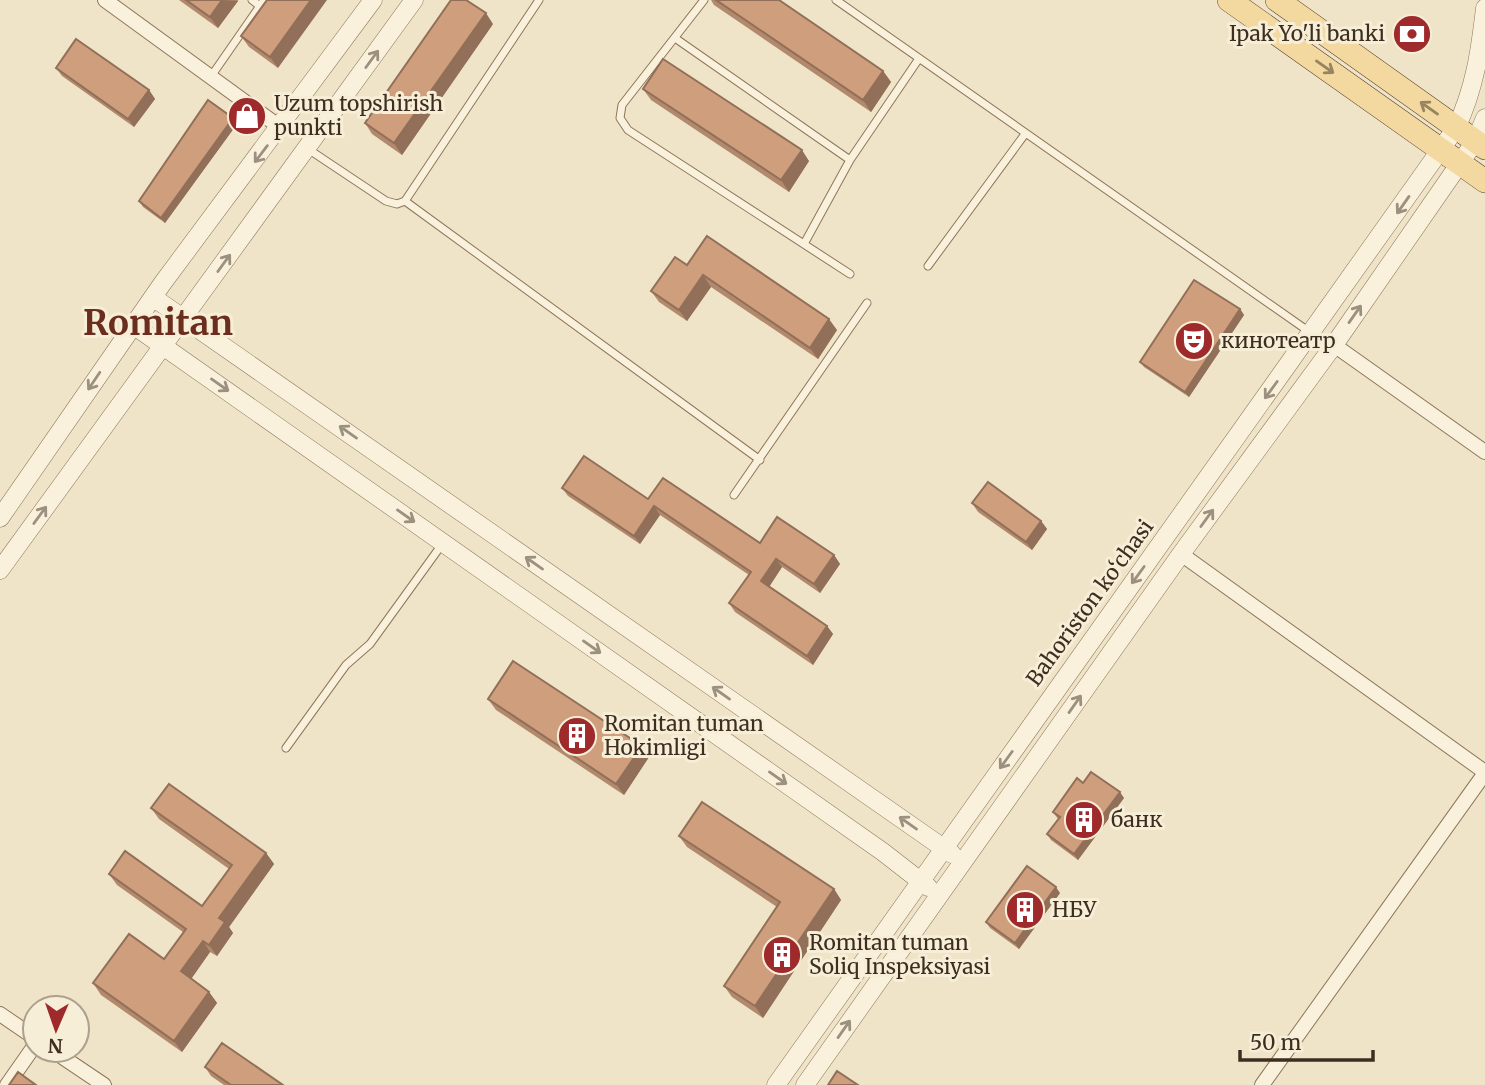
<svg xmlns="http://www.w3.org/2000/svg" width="1485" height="1085" font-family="Merriweather,serif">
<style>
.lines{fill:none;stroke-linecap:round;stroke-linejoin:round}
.service-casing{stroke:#8d765c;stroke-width:9}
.minor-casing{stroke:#8d765c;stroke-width:16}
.tertiary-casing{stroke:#8d765c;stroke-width:19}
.primary-casing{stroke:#5b4430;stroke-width:24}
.service{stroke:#faf1dc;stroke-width:7}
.minor{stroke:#faf1dc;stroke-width:14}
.tertiary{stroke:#faf1dc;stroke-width:18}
.primary{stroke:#f3d9a0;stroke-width:23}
.wall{fill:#b2896c}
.shaded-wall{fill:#916f58}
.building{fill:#cf9f7d;stroke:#916f58;stroke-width:2}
.oneway{stroke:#9c907e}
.oneway2{stroke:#988460}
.labels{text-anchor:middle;stroke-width:6;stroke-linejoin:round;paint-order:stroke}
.poi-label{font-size:21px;fill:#3d2e20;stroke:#f7eed8;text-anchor:start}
.street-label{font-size:21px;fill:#3d2e20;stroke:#f7eed8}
.town-label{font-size:35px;font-weight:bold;fill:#6b2e1e;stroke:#f7eed8}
</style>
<rect width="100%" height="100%" fill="#f0e4c8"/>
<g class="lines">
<g class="service-casing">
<path id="service" d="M252 0 260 6
M704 0 622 105 620 118 628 130 850 274
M836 0 1311 333
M675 38 850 160 918 60
M212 75 264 0
M308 149 386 201 397 204 405 201 539 0
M405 201 760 460
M804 244 850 160
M928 266 1025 134
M734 495 867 303
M286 748 346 665 370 644 443 543"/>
</g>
<g class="minor-casing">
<path id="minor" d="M105 0 281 128
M1334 345 1485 452
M1181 554 1485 772
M0 1014 35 1038
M52 1050 104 1085
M7 1085 35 1045
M1262 1085 1485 773"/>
</g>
<g class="tertiary-casing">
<path id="tertiary" d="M154 298 952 854
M133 325 883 852 928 887
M0 518 162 284 373 0
M0 570 414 0
M776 1085 1456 128C1475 88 1480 51 1485 8
M805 1085 1181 554 1334 345 1476 140 1485 118"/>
</g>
<g class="primary-casing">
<path id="primary" d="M1229 0 1485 181
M1277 0 1485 148"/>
</g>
<use href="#service" class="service"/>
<use href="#minor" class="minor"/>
<use href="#tertiary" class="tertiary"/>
<use href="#primary" class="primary"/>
</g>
<path class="wall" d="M179 0H238V1L218 28Z
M267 0 278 68 249 47 241 36Z
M711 0H779L883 71 891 82 871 112 714 5Z
M493 24 402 155 372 134 365 123Z
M56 68 149 90 155 99 134 127 62 76Z
M643 89 809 161 789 192 651 100Z
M237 124 165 223 143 207 139 201Z
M687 265 837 330 818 359 711 287 687 321 659 302 651 291Z
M1240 309 1244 315 1189 397 1144 367 1140 362Z
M562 488 648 499 760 543 834 555 840 564 820 593 782 567 769 587 827 626 833 634 813 665 735 612 729 603 749 575 660 515 640 544 568 496Z
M972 503 1041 521 1047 529 1032 550 978 512Z
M488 699 642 746 649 757 624 795 496 710Z
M1083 783 1124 798 1078 860 1051 840 1047 834 1058 819 1053 812Z
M151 808 266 853 274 864 229 927 233 933 217 956 210 952 191 979 209 992 217 1003 182 1052 101 995 93 983 164 959 183 932 117 885 109 874 202 906 229 869 159 819Z
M679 836 834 889 841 900 763 1018 732 997 724 986 777 907 687 847Z
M1060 893 1019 949 990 928 986 922Z
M205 1067 283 1085H224L211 1076Z"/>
<path class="shaded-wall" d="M222 0 238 1 218 28 210 17Z
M311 0H327L278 68 270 57Z
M486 13 493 24 402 155 394 143Z
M883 71 891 82 871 112 863 100Z
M149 90 155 99 134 127 128 119Z
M233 118 237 124 165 223 161 218Z
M802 150 809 161 789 192 781 180Z
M703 275 711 287 687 321 679 310Z
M1240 309 1244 315 1189 397 1185 392Z
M829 319 837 330 818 359 810 348Z
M654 506 660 515 640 544 634 536Z
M1041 521 1047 529 1032 550 1026 542Z
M834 555 840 564 820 593 814 584Z
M776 559 782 567 767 590 761 581Z
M827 626 833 634 813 665 807 656Z
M642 746 649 757 624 795 616 784Z
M1120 792 1124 798 1078 860 1074 854Z
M266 853 274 864 229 927 233 933 217 956 209 945 219 918Z
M1056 887 1060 893 1019 949 1015 943Z
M834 889 841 900 763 1018 755 1006Z
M203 941 210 952 189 982 181 971Z
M209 992 217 1003 182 1052 174 1041Z"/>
<path class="building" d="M186 0H222L210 17Z
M267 0H311L270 57 241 36Z
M451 0H466L486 13 394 143 365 123Z
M716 0H779L883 71 863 100Z
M76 39 149 90 128 119 56 68Z
M663 59 802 150 781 180 643 89Z
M208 100 233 118 161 218 139 201Z
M707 236 829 319 810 348 703 275 679 310 651 291 675 257 687 265Z
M1194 280 1240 309 1185 392 1140 362Z
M584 456 648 499 663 478 760 543 777 517 834 555 814 584 776 559 761 581 827 626 807 656 729 603 751 572 654 506 634 536 562 488Z
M988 482 1041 521 1026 542 972 503Z
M513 661 642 746 616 784 488 699Z
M1091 772 1120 792 1074 854 1047 834 1060 817 1053 812 1077 778 1083 783Z
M169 784 266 853 219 918 225 922 209 945 203 941 181 971 209 992 174 1041 93 983 129 934 164 959 186 929 109 874 125 851 202 906 232 865 151 808Z
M702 802 834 889 755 1006 724 986 780 902 679 836Z
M1027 866 1056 887 1015 943 986 922Z
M222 1043 283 1085H231L205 1067Z
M837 1071 858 1085H828Z
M18 1072 36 1085H9Z"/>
<defs><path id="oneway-shaft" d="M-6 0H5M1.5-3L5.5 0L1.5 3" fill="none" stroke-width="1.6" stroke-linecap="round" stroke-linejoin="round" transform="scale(1.75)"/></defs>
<g class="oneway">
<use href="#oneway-shaft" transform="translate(372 59) rotate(-54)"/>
<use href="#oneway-shaft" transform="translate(261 154) rotate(127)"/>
<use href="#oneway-shaft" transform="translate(1403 205) rotate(125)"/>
<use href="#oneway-shaft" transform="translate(224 263) rotate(-54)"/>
<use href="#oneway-shaft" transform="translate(1355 314) rotate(-55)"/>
<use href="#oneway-shaft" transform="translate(94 381) rotate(124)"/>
<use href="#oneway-shaft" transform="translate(220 385) rotate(35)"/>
<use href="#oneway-shaft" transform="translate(1271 390) rotate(126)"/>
<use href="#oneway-shaft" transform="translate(348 432) rotate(-145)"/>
<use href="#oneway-shaft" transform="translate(40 515) rotate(-54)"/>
<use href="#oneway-shaft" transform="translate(406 516) rotate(35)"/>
<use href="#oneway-shaft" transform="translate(1207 518) rotate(-54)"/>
<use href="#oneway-shaft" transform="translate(534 563) rotate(-145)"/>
<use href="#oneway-shaft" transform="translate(1138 575) rotate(126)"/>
<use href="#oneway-shaft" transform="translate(592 647) rotate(35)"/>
<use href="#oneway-shaft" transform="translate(721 693) rotate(-145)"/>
<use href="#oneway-shaft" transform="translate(1075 704) rotate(-55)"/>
<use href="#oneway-shaft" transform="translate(1006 760) rotate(126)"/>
<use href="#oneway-shaft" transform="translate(778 778) rotate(35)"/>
<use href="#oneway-shaft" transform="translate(908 823) rotate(-145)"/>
<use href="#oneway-shaft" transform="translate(844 1029) rotate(-55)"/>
</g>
<g class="oneway2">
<use href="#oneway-shaft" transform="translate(1325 67) rotate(35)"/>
<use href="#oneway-shaft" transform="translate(1429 108) rotate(-145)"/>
</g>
<defs>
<g id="bank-disc" transform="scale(2.0125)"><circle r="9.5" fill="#9e2a2b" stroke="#f7eed8"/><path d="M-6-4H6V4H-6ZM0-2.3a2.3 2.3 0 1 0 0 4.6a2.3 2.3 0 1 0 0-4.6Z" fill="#fff"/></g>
<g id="shop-disc" transform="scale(2.0125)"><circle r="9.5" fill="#9e2a2b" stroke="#f7eed8"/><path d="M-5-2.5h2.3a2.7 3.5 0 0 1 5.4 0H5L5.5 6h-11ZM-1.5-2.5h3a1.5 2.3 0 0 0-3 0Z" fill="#fff"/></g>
<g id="theatre-disc" transform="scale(2.0125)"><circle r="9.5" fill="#9e2a2b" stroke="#f7eed8"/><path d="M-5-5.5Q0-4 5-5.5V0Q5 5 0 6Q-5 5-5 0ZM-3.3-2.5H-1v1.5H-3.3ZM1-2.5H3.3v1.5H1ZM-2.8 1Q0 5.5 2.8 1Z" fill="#fff"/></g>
<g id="building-disc" transform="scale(2.0125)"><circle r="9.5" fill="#9e2a2b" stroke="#f7eed8"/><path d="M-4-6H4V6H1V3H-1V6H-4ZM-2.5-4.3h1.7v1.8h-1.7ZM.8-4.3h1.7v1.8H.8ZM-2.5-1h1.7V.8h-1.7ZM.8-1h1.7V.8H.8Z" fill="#fff"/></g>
</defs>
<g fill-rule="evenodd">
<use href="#bank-disc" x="1412" y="34"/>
<use href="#shop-disc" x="247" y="116"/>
<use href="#theatre-disc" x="1194" y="341"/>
<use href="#building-disc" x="577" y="736"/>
<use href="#building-disc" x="1084" y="820"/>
<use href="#building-disc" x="1025" y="910"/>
<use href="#building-disc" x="782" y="955"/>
</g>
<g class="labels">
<g class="poi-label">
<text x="1385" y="41" text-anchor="end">Ipak Yo'li banki</text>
<text x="274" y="111">Uzum topshirish<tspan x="274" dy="24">punkti</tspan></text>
<text x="1221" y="348">кинотеатр</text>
<text x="604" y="731">Romitan tuman<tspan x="604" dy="24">Hokimligi</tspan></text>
<text x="1111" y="827">банк</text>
<text x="1052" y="917">НБУ</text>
<text x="809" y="950">Romitan tuman<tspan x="809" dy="24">Soliq Inspeksiyasi</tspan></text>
</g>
<g class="street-label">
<text transform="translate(1090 603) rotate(-54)" y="7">Bahoriston ko‘chasi</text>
</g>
<g class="town-label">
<text x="158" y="335">Romitan</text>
</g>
</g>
<g transform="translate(56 1029) rotate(182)"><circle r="33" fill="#f7eed8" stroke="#ada18e" stroke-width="2"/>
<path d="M0-5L12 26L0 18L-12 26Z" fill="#9e2a2b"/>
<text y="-10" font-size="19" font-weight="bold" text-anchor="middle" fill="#3d2e20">N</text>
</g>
<path d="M1240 1050v10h133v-10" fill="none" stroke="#3d2e20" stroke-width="3.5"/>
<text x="1250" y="1050" font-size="21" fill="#3d2e20" stroke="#f7eed8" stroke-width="5" paint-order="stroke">50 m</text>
</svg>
